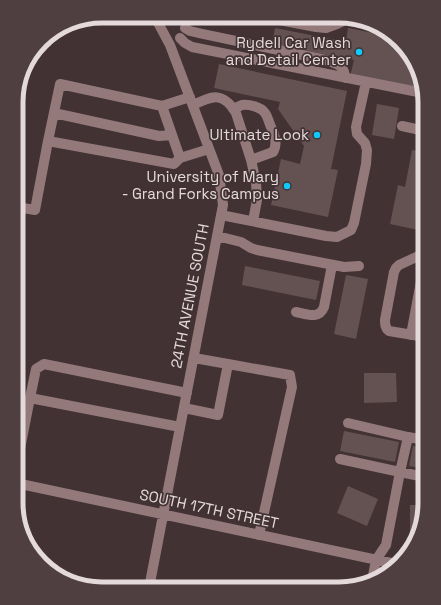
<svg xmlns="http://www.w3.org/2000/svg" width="441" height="605" font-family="'Space Grotesk',sans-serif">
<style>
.building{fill:#645253}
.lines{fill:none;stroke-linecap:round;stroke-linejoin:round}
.minor{stroke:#94797b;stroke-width:10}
.poi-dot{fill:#0fcafa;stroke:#423233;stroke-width:1.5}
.labels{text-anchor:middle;stroke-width:3.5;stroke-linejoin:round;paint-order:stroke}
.poi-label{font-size:15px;fill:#e5dadb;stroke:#423233;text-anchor:end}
.street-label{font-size:15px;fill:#e5dadb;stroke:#423233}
.rim{fill:none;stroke:#e5dadb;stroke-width:5}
</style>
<rect width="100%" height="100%" fill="#423233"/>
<path class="building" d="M324 17H337L336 20Z
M275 28 346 42 348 28 394 37 416 64 423 91 350 77 354 60 272 44Z
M219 64 347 91 331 169 338 170 328 217 271 205 281 159 300 164 304 146 278 109 280 102 214 88Z
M377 104 399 108 394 139 372 135Z
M412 150 425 152V222L423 231 390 224 398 185 405 187Z
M245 266 320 281 316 300 242 285Z
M346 275 368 279 356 339 334 334Z
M364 373H396L397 402 364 403Z
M344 431 399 442 395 462 340 451Z
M413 446 425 448V469L409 466Z
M348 486 378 499 367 526 337 513Z
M410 505H425V509L416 535H410Z"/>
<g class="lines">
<path class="minor" d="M269 18 316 27 326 28 337 24 347 19 353 18
M185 28 190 31 203 34 326 60C336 64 345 65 345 78
M180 38 185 43 192 47 423 93
M190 97 162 106 60 84 48 141 174 164 180 158 209 149
M193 105C212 96 223 91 236 113L251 160 256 182 257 200 253 221
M162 106 180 158
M233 109C236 108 239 106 242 105 249 104 261 107 265 113 268 117 269 123 271 127 275 135 278 144 273 152L251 160
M54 113 159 136 172 135
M402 126 425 131
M17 207 35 210 48 141
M221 215 326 236 337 237 351 230 354 223 366 164 367 150 365 143 357 134 356 127 366 82
M217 236 241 242 251 248 257 250 344 267 359 266
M296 312C306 314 319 320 324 307L332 265
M411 335 425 260
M425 337 389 331C385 328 385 324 385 320L394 272 396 268 399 265 425 253
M194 358 228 364
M30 398 36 369 44 364 187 393
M184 408 218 415 228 364 290 375 292 387 259 535
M348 423 408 437 400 472 425 477
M408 437 425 440
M340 459 400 472 386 545 376 560 372 581
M16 469 30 398 180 427
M16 483 396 564
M149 588 223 205 219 175 170 45 156 19"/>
</g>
<g class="poi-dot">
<circle cx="359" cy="52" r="4"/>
<circle cx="317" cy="135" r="4"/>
<circle cx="287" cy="186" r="4"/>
</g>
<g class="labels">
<g class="poi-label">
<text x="351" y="48">Rydell Car Wash<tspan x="351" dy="17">and Detail Center</tspan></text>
<text x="309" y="140">Ultimate Look</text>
<text x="279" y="182">University of Mary<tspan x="279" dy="17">- Grand Forks Campus</tspan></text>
</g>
<g class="street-label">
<text transform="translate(190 296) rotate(-79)" y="5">24TH AVENUE SOUTH</text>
<text transform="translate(209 509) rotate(12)" y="5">SOUTH 17TH STREET</text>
</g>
</g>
<path d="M0 0H441V605H0ZM102 23H339A79 79 0 0 1 418 102V503A79 79 0 0 1 339 582H102A79 79 0 0 1 23 503V102A79 79 0 0 1 102 23Z" fill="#4f3f40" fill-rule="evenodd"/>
<path class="rim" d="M102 23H339A79 79 0 0 1 418 102V503A79 79 0 0 1 339 582H102A79 79 0 0 1 23 503V102A79 79 0 0 1 102 23Z"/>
</svg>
